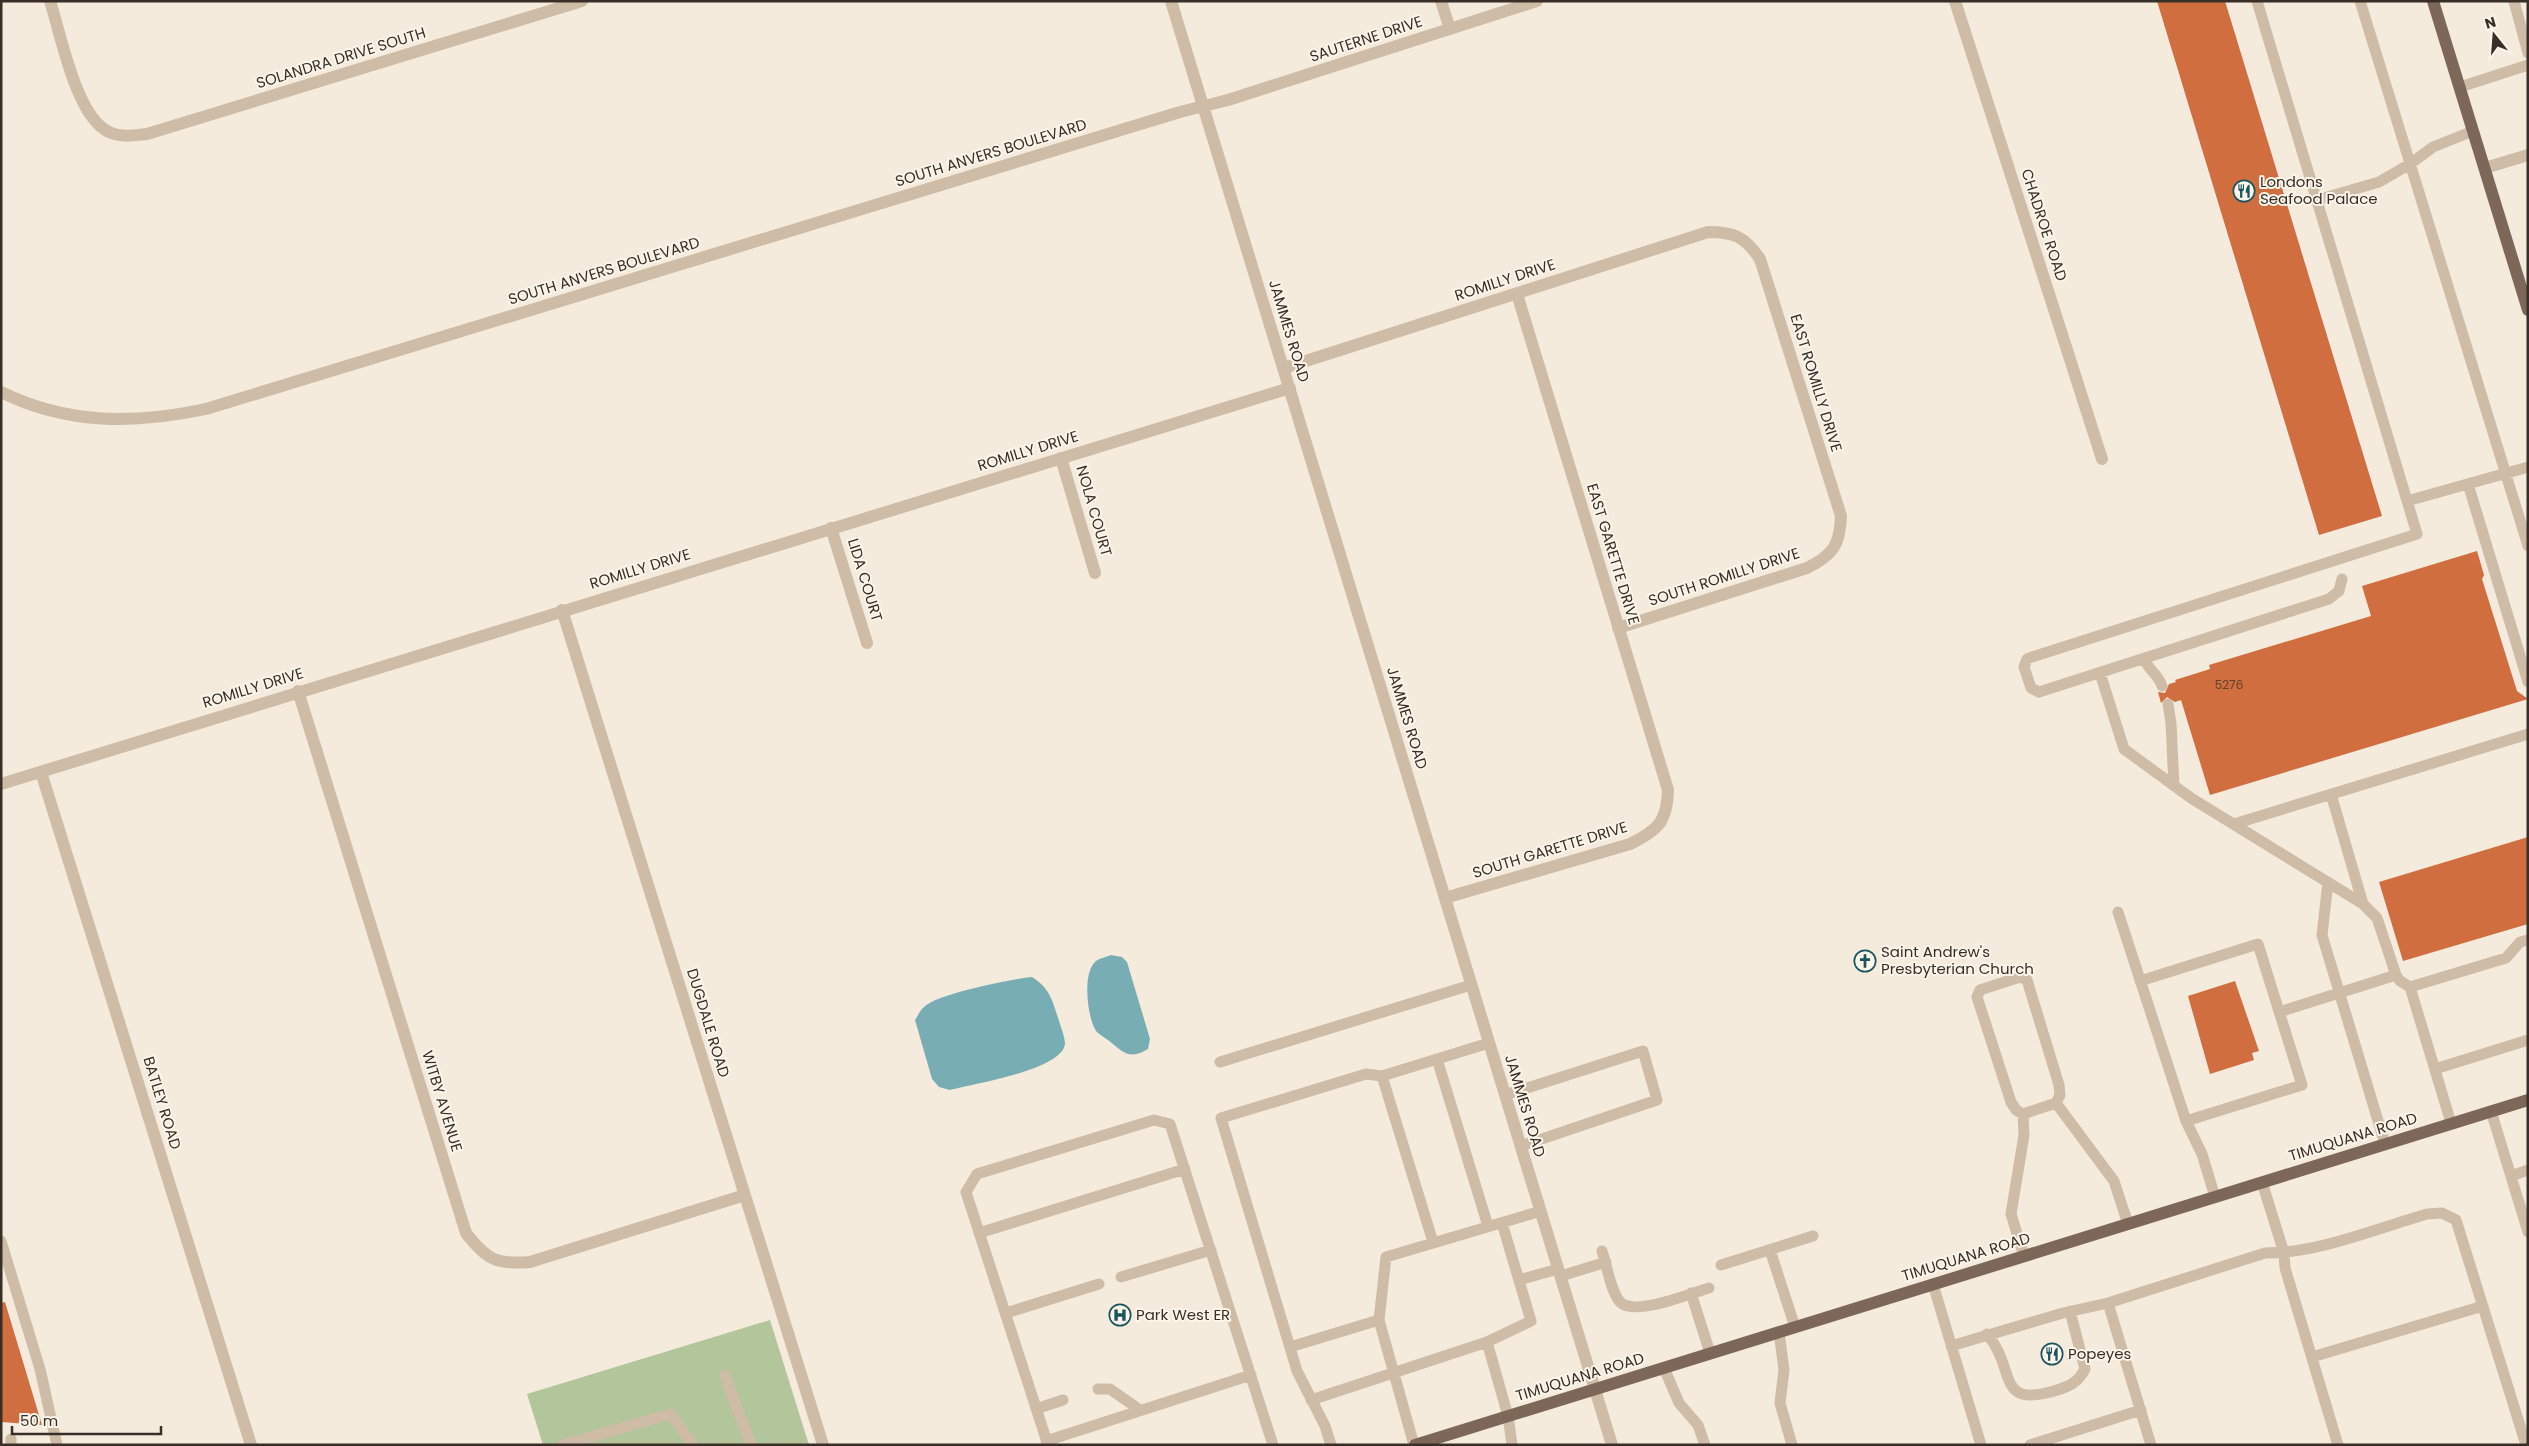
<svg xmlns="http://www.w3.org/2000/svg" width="2529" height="1446" font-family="Poppins,sans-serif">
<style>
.green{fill:#b3c59b}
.water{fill:#79adb4}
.building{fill:#d06e3f}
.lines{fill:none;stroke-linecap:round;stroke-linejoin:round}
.service{stroke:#cebca7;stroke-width:11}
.minor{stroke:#cebca7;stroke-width:12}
.tertiary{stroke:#cebca7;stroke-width:12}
.primary{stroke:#7d6758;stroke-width:12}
.labels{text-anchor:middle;stroke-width:4;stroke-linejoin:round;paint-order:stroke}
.number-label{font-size:12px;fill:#603f2e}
.street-label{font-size:15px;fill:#3a2f28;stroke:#fbf5ea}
.poi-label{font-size:15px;fill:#3a2f28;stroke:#fbf5ea;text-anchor:start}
</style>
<rect width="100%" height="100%" fill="#f4ebdd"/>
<path class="green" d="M770 1320 809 1445H543L527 1394Z"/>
<path class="water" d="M1111 955 1122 957 1127 962 1150 1039 1148 1049C1129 1060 1124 1053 1108 1040 1105 1038 1099 1034 1096 1031 1087 1017 1082 972 1096 961 1100 958 1107 957 1111 955Z
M1032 977C1050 988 1053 1002 1059 1021 1061 1028 1065 1037 1065 1044 1062 1070 973 1084 950 1090L939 1087 932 1079 915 1020C918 1016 920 1010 924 1007 936 994 1012 979 1032 977Z"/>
<path class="building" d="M2157 1H2225L2382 516 2319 535Z
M2477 551 2484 575 2482 579 2517 691 2528 699 2210 795 2181 700 2175 702 2167 697 2161 703 2158 692 2165 693 2169 684 2176 682 2175 680 2210 669 2209 665 2371 616 2362 586Z
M2528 837V924L2403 961 2379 882Z
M2235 981 2259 1051 2252 1053 2254 1060 2210 1074 2188 996Z
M5 1302 42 1425 1 1422V1303Z"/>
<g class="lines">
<path class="service" d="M2257 1 2417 534 2032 657 2027 659 2024 667 2031 688 2039 692 2329 599 2339 591 2342 579
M2360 1 2528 546
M2514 1 2528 53
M2460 87 2528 65
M2317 200 2379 182 2410 164 2433 147 2473 131
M2468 484 2528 682
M2407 501 2528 467
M2144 658C2148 670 2159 675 2162 686
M2100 673 2124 749 2191 798 2363 904 2377 918 2396 975 2400 981 2410 987 2451 1123
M2168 704 2171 723 2174 786
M2331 794 2363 904
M2234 824 2528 734
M2328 882 2322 935 2385 1144
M2118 912 2186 1121 2202 1154 2215 1197
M2140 981 2258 944 2302 1085 2186 1121
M2410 987 2506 958 2520 942 2528 940
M2279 1012 2396 975
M1437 1059 1488 1226
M1220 1062 1471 985
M2435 1069 2528 1040
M1382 1076 1489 1043
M1505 1095 1643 1051 1657 1100 1521 1146
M2491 1111 2528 1232
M2023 1114 2016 1110 2011 1102 1977 997 1980 990 2020 977 2027 980 2059 1085 2060 1095 2056 1103
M2511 1176 2528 1170
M2262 1182 2284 1253 2285 1268 2338 1445
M979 1233 1185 1169
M1 1241 40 1369 57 1445
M1770 1250 1795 1327
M1602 1251C1607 1265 1610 1290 1620 1302 1635 1317 1691 1293 1709 1288
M2024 1256 2011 1214 2024 1135 2023 1114 2056 1103 2114 1181 2128 1224
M1721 1265 1813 1236
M1561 1276 1606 1262
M1121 1277 1211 1250
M1519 1280 1558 1269
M1933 1284 1981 1445
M1691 1293 1710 1353
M2108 1303 2151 1445
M1006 1313 1099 1284
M1779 1332 1784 1370 1780 1403 1792 1445
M1987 1334C2017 1369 1995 1408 2054 1391 2068 1387 2078 1383 2085 1369L2070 1311
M1487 1342 1508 1416 1512 1445
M1951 1346 2063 1313 2108 1303 2265 1253C2319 1253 2375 1229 2427 1214L2442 1213 2456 1220 2526 1445
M1290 1347 1379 1320
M2312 1357 2483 1306
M1664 1368 1679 1403 1698 1425 1705 1445
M725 1375 751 1445
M1098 1389H1110L1140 1410
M1311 1400 1487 1342 1531 1321 1502 1223
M1036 1409 1063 1400
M11 1439V1445
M1046 1441 1251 1375
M562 1445 671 1414 693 1445
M1048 1445 966 1192 977 1174 1154 1120 1170 1124 1273 1445
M1331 1445 1325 1426 1297 1371 1221 1118 1366 1074 1382 1076 1433 1242
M1414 1445 1379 1320 1386 1257 1541 1211
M2030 1445 2141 1410"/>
<path class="minor" d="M50 1C61 35 76 117 109 132 121 138 135 135 147 134L582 1
M1441 1 1450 29
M1955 1 2102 459
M2485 168 2528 155
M1284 368 1708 232C1735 232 1745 237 1760 259L1841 516C1840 545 1833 555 1807 568L1618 628
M1 392C68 425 134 424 206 409L1180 112 1228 100 1537 1
M1061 458 1095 573
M831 528 867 643
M562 610 823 1445
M298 691 466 1233C486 1259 496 1265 530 1262L745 1195
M41 772 251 1445
M1 784 1290 388
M1445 898 1630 844C1659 830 1667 821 1668 790L1517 294"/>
<path class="tertiary" d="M1171 1 1612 1445"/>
<path class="primary" d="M2433 1 2528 310
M1415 1445 2528 1100"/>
</g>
<defs>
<g id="restaurant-ring" transform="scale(1.125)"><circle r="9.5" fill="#fbf5ea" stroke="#1a555f" stroke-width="1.5"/><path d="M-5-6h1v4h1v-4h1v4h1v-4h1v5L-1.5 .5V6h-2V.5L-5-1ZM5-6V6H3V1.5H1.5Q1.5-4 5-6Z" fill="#1a555f"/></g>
<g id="church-ring" transform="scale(1.125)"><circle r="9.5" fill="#fbf5ea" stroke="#1a555f" stroke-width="1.5"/><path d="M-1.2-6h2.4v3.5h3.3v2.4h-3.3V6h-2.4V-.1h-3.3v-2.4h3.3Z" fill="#1a555f"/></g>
<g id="hospital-ring" transform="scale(1.125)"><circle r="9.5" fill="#fbf5ea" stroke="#1a555f" stroke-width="1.5"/><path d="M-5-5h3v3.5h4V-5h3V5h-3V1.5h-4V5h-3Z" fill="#1a555f"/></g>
</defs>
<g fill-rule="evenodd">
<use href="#restaurant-ring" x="2244" y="191"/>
<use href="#church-ring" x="1865" y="961"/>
<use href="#hospital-ring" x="1120" y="1315"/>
<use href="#restaurant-ring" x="2052" y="1354"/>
</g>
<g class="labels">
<g class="number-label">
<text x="2229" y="689">5276</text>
</g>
<g class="street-label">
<text transform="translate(1366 39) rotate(-18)" y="5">SAUTERNE DRIVE</text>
<text transform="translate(341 58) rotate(-17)" y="5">SOLANDRA DRIVE SOUTH</text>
<text transform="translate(991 153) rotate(-17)" y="5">SOUTH ANVERS BOULEVARD</text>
<text transform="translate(2044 225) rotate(72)" y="5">CHADROE ROAD</text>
<text transform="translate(604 271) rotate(-17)" y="5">SOUTH ANVERS BOULEVARD</text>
<text transform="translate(1505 280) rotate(-18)" y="5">ROMILLY DRIVE</text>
<text transform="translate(1289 331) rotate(73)" y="5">JAMMES ROAD</text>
<text transform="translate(1816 383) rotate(73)" y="5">EAST ROMILLY DRIVE</text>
<text transform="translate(1028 451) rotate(-17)" y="5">ROMILLY DRIVE</text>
<text transform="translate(1094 511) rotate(74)" y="5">NOLA COURT</text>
<text transform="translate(1613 554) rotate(73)" y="5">EAST GARETTE DRIVE</text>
<text transform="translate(640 569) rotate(-17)" y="5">ROMILLY DRIVE</text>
<text transform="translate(1724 577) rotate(-18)" y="5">SOUTH ROMILLY DRIVE</text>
<text transform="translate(865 580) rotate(73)" y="5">LIDA COURT</text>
<text transform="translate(253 688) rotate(-17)" y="5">ROMILLY DRIVE</text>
<text transform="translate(1407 718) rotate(73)" y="5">JAMMES ROAD</text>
<text transform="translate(1550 850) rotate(-17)" y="5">SOUTH GARETTE DRIVE</text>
<text transform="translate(708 1023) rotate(73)" y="5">DUGDALE ROAD</text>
<text transform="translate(442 1101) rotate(73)" y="5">WITBY AVENUE</text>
<text transform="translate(162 1103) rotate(73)" y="5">BATLEY ROAD</text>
<text transform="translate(1525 1106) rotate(73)" y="5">JAMMES ROAD</text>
<text transform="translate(2353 1137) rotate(-17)" y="5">TIMUQUANA ROAD</text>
<text transform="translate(1966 1257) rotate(-17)" y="5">TIMUQUANA ROAD</text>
<text transform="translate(1580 1377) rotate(-17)" y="5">TIMUQUANA ROAD</text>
</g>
<g class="poi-label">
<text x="2260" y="187">Londons<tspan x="2260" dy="17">Seafood Palace</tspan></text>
<text x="1881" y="957">Saint Andrew's<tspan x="1881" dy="17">Presbyterian Church</tspan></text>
<text x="1136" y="1320">Park West ER</text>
<text x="2068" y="1359">Popeyes</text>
</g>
</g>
<rect width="2529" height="1446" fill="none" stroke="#3a2f28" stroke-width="5"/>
<g transform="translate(2494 35) rotate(343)" stroke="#fbf5ea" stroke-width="4" paint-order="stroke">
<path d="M0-4L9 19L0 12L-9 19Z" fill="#3a2f28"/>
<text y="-8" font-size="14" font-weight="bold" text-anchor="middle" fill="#3a2f28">N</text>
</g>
<path d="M12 1426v8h149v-8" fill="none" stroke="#3a2f28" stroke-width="2.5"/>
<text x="20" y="1426" font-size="15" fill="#3a2f28" stroke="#fbf5ea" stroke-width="4" paint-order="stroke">50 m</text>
</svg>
